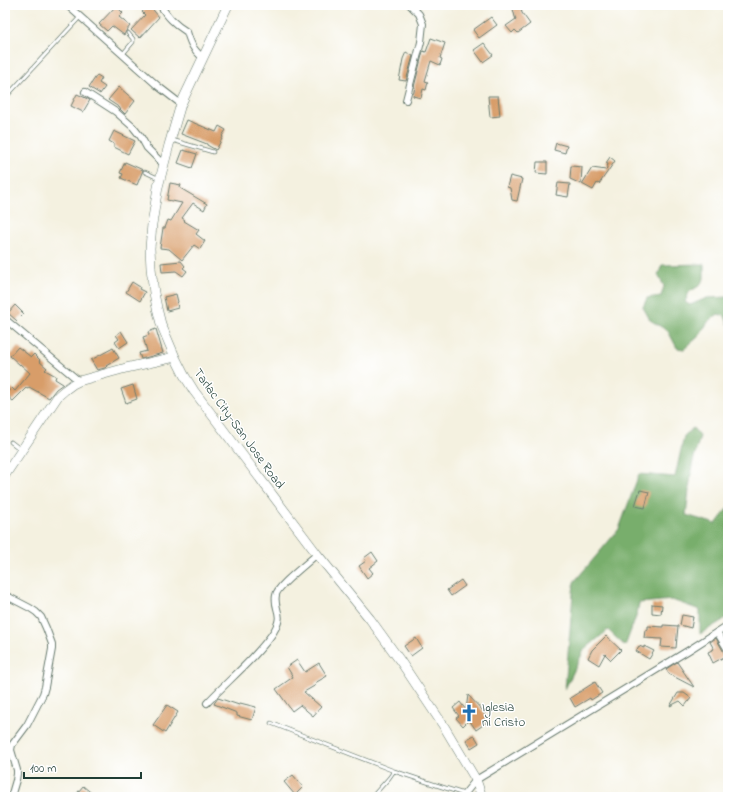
<svg xmlns="http://www.w3.org/2000/svg" width="733" height="802" font-family="'Indie Flower',sans-serif">
<style>
.forest{fill:#78ae6c;stroke:#4c7650}
.building{fill:#d89d69}
.lines{fill:none;stroke-linecap:round;stroke-linejoin:round}
.lane-casing{stroke:#6a7c70;stroke-width:4.5}
.street-casing{stroke:#6a7c70;stroke-width:8}
.secondary-casing{stroke:#6a7c70;stroke-width:10}
.lane{stroke:#fff;stroke-width:3}
.street{stroke:#fff;stroke-width:6}
.secondary{stroke:#fff;stroke-width:9}
.labels{text-anchor:middle;stroke-width:3;stroke-linejoin:round;paint-order:stroke}
.street-label{font-size:13px;fill:#1f3d34;stroke:#fff}
.poi-label{font-size:13px;fill:#1f3d34;stroke:#fff;text-anchor:start}
</style>
<rect width="100%" height="100%" fill="#fff"/>
<filter id="ink" filterUnits="userSpaceOnUse"><feTurbulence type="fractalNoise" baseFrequency=".025" numOctaves="2"/><feDisplacementMap in="SourceGraphic" scale="8" xChannelSelector="R" yChannelSelector="G"/><feConvolveMatrix kernelMatrix="1 2 1 2 8 2 1 2 1" color-interpolation-filters="sRGB"/></filter>
<filter id="wash" filterUnits="userSpaceOnUse"><feTurbulence type="fractalNoise" baseFrequency=".012" numOctaves="4" result="noise"/><feDisplacementMap in="SourceGraphic" scale="16" xChannelSelector="R" yChannelSelector="G"/><feGaussianBlur stdDeviation="0.9" result="paint"/><feColorMatrix in="noise" values="0 0 0 0 0 0 0 0 0 0 0 0 0 0 0 0 0 1.4 0 .05"/><feComposite in="paint" operator="in"/></filter>
<g filter="url(#wash)">
<rect width="100%" height="100%" fill="#f4f1e0"/>
<path class="forest" d="M704 264V279L699 286 689 292 685 302 690 305 707 298 728 297V324L725 316 718 314 708 322 698 337 684 349 677 348 668 331 650 320 643 307 647 298 661 296 664 286 658 275 662 265Z
M693 428 700 436 692 465 686 515 716 524 728 508V617L700 634V610L672 600 639 603 637 614 625 646 608 630 584 650 565 689 574 582 619 529 639 474 675 477 684 436Z"/>
<g id="blocks">
<path class="building" d="M149 5 159 17 140 38 131 30 145 15 142 12Z
M512 5H520L522 13 530 24 518 33 515 30 512 33 506 26 516 19 515 17Z
M116 6 123 13 119 17 130 26 126 31 124 35 112 26 107 31 99 24Z
M491 17 497 25 479 38 473 30Z
M431 38 445 43 440 58 442 59 440 65 431 61 425 81 428 82 426 90 423 89 421 98 413 96 415 87H414L423 51 426 52Z
M484 43 493 55 483 62 474 50Z
M406 52 413 56 406 81 399 80 403 59Z
M97 75 102 78 99 83 105 87 100 94 89 87Z
M119 87 135 101 125 114 120 109V108L108 100Z
M77 94 90 100 83 112 71 106Z
M488 96H498L500 116 490 117Z
M187 120 216 132 219 126 226 130 222 136 223 137 216 150 207 145V144L181 134Z
M114 131 135 141 128 154 114 147V144L109 141Z
M556 143 567 146 565 153 554 150Z
M183 150 197 154 192 168 178 163Z
M610 157 615 161 599 184 597 183 593 190 582 184 592 168 606 170 608 164 606 163Z
M125 162 143 170 137 185 121 178 123 174 120 173Z
M537 162H547V174L536 173Z
M571 166 582 167 581 184 570 179Z
M510 176 522 179 517 201 512 200 510 188 507 187Z
M170 183 181 185 180 188 207 204 204 210 193 203 182 218 185 220 184 221 199 230 196 234 205 241 200 249 194 245 182 260 169 249 160 248 163 228H165L168 220 171 221 182 203 167 200Z
M558 183 570 184 568 197 556 195Z
M181 261 185 266 183 268 187 271 183 276 176 271 162 272 161 263Z
M132 282 140 287 139 289 145 292 140 301 126 292Z
M176 294 178 302 177 303 178 308 167 311 164 297Z
M15 305 24 314 17 321 8 313Z
M156 329 163 353 141 359 139 353 147 351 143 337 149 335 148 332Z
M121 331 128 342 119 348 115 342 119 339 116 335Z
M18 347 31 357 34 354 40 360 39 361 47 368 45 370 56 376 55 379 63 384 56 389 49 398 29 387 28 389 26 388 13 401 9 398 10 397 6 393 12 388 15 391 30 373 20 364V365L10 356Z
M113 348 119 358 106 366H107L105 368 97 370 91 360Z
M133 385 137 399 126 403 121 389Z
M640 490 649 492 645 508 635 506Z
M372 552 378 561 369 568 373 573 367 578 359 566 366 561 364 558Z
M461 580 465 586 451 596 447 590Z
M652 604 662 605 661 614 652 613Z
M682 615 693 617 691 628 680 625Z
M663 625 678 626 676 648 661 647 662 639 644 638 645 630H648V626L663 627Z
M606 636 621 650 611 660 605 654 599 665 588 658 592 650Z
M416 638 422 648 411 656 404 646Z
M716 638 726 656 713 663 708 652 714 649 710 642Z
M639 646 644 648V646L654 651 649 659 636 651Z
M297 660 305 672 319 663 327 676 315 683 316 685 304 692 321 707 313 716 300 705 292 711 276 689 293 677 287 667Z
M677 662 694 687 669 674 666 669Z
M595 682 602 693 591 700 590 698 575 707 570 698Z
M678 693H684L691 698 685 706 680 701 670 706Z
M468 695 484 712 486 723 476 730 469 720 463 726 456 718 459 716 453 708 460 702 466 710Z
M218 698 239 705 240 703 256 707 252 720 237 716V713L214 704 215 702Z
M167 705 178 712 165 733 153 725Z
M474 735 479 743 471 748 466 740Z
M293 775 303 787 295 795 284 782Z
M83 786 89 791 96 797H74Z"/>
</g>
</g>
<g filter="url(#ink)">
<use href="#blocks" fill-opacity="0" stroke="#6a7c70" stroke-width="1"/>
<g class="lines">
<g class="lane-casing">
<path id="lane" d="M122 55 133 42V39L128 33
M5 98 80 17
M172 140 213 152
M145 172 160 179
M11 442 20 449
M271 723 394 771
M372 797 389 778 394 771 433 784 464 794"/>
</g>
<g class="street-casing">
<path id="street" d="M67 5 159 87 181 104
M160 5C168 17 174 24 187 32 191 45 193 49 203 58
M85 92 116 112 133 127 141 137 147 148 164 165
M406 100 421 42 423 24 419 14 410 5
M5 319 79 381
M5 595 30 608 36 612 41 617 46 628 52 644V649L45 687 43 694 27 725 12 745 11 750 17 770V774L16 780 11 797
M717 632 728 650
M207 703C222 687 238 673 253 657 260 649 269 640 274 631 285 613 273 610 276 595 277 586 309 562 317 554
M462 797 476 780 689 650 728 625"/>
</g>
<g class="secondary-casing">
<path id="secondary" d="M228 5 181 104 169 145 158 187 152 224 150 248 151 268 154 293 157 308 161 324 175 357 184 375 194 391 317 554 370 619 401 662 445 728 476 780 482 797
M5 475 58 396 65 390 73 384 79 381 126 368 175 357"/>
</g>
<use href="#lane" class="lane"/>
<use href="#street" class="street"/>
<use href="#secondary" class="secondary"/>
</g>
</g>
<defs>
<g id="church-bare" transform="scale(1.38)"><path d="M-1.2-6h2.4v3.5h3.3v2.4h-3.3V6h-2.4V-.1h-3.3v-2.4h3.3Z" fill="#1f6fb2" stroke="#fff" stroke-width="2.5" paint-order="stroke"/></g>
</defs>
<g fill-rule="evenodd">
<use href="#church-bare" x="469" y="713"/>
</g>
<g class="labels">
<g class="street-label">
<text transform="translate(240 428) rotate(54)" y="5">Tarlac City-San Jose Road</text>
</g>
<g class="poi-label">
<text x="482" y="711">Iglesia<tspan x="482" dy="15">ni Cristo</tspan></text>
</g>
</g>
<rect width="733" height="802" fill="none" stroke="#fff" stroke-width="20"/>
<path d="M24 772v6h117v-6" fill="none" stroke="#1f3d34" stroke-width="2"/>
<text x="30" y="772" font-size="12" fill="#1f3d34" stroke="#ffffff" stroke-width="3" paint-order="stroke">100 m</text>
</svg>
